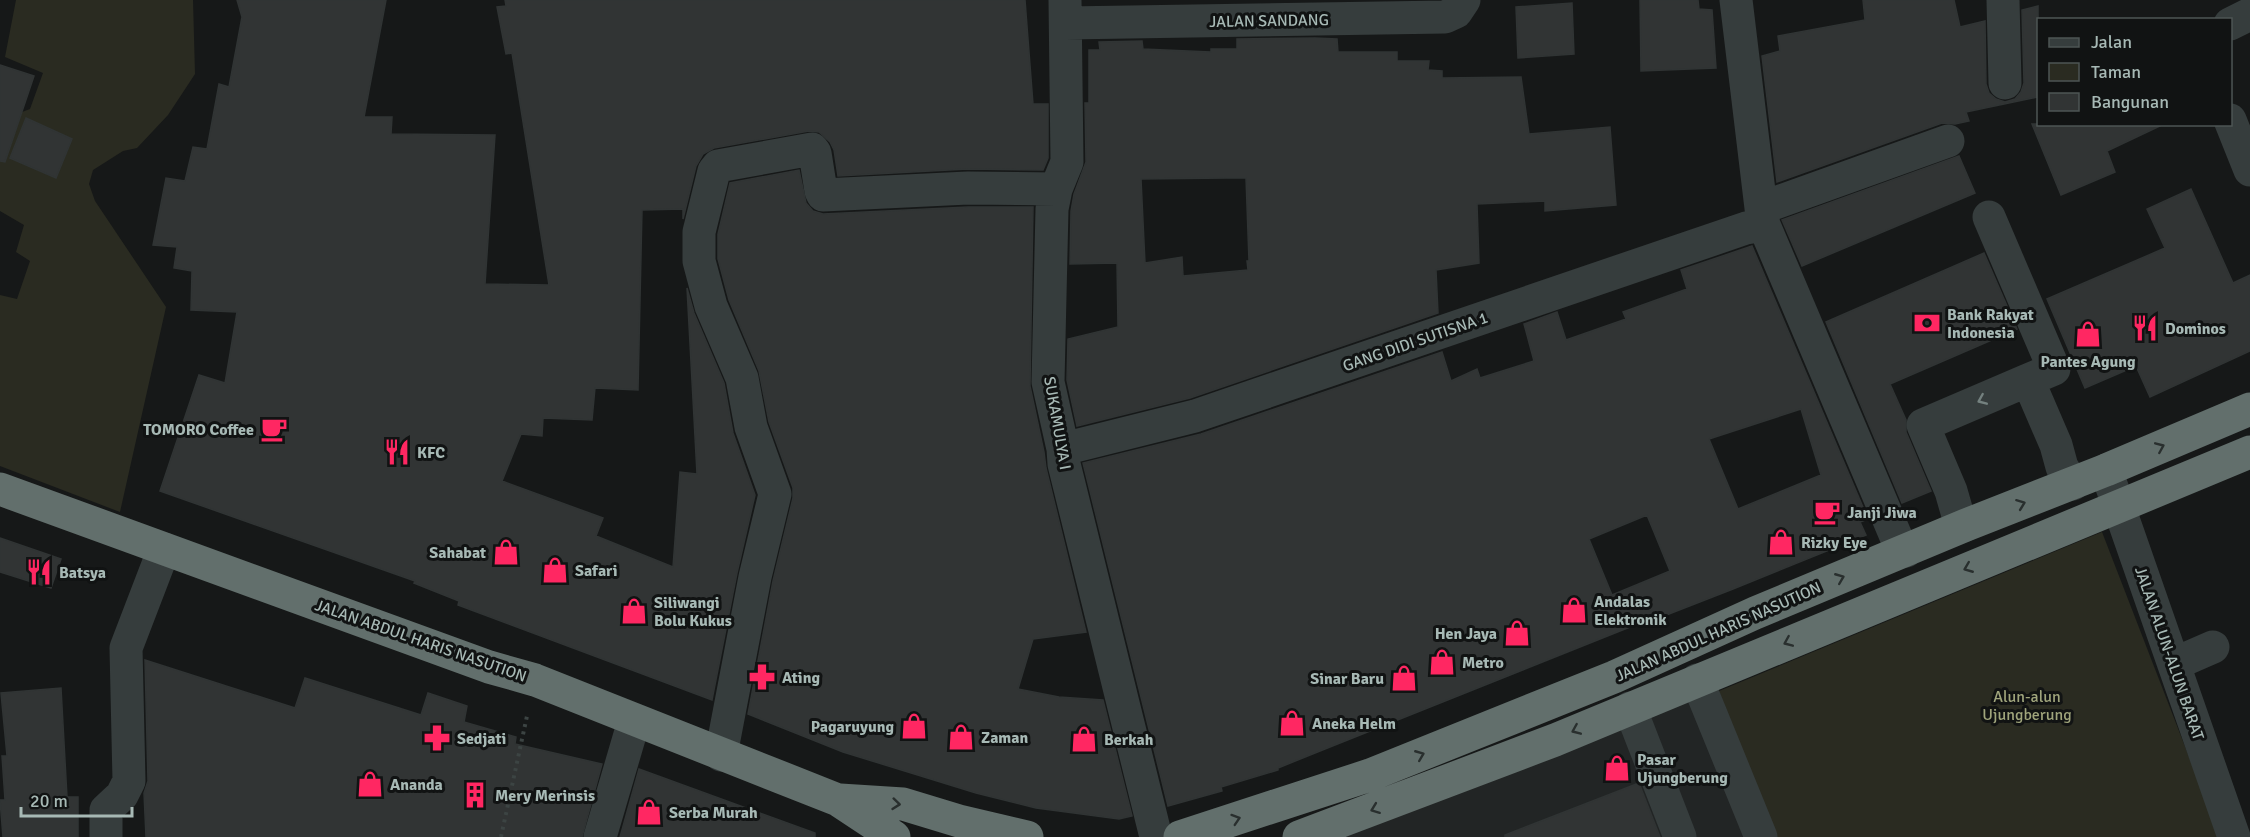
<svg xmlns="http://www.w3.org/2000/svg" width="2250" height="837" font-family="Signika,sans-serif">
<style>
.built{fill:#222525}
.green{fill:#2a2b21}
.building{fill:#313434;stroke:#303434;stroke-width:1.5;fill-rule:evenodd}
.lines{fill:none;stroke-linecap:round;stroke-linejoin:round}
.path{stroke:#3c4443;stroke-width:4;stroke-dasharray:3 4.5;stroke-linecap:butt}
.minor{stroke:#363d3d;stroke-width:33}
.highway{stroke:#626f6c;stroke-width:33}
.oneway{stroke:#74817f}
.oneway2{stroke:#292f2e}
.labels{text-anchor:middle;stroke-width:6;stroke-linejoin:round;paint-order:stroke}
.street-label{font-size:16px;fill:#a7b9b5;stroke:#111313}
.poi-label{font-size:16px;font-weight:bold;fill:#a7b9b5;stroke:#111313;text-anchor:start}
.park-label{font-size:16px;fill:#a0a57c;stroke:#111313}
</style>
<rect width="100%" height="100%" fill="#161818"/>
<path class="built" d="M1693 699 1745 837H1338Z"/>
<path class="green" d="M16 0H193L195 74 168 115 137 148 123 151 93 170 89 184 95 201 166 307 120 512 0 466V295L17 299 30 261 16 252 24 225 0 211V147L9 117 30 109 43 73 5 57Z
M2102 532 2220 837H1773L1719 691Z"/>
<path class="building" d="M237 0H386L364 117H392L391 134 495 135 485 284 549 285 512 53 506 54 497 7 506 6 505 0H1025L1033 104H1048V158L1043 170 968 169 838 176 834 150 830 142 819 132 809 131 714 148 703 154 696 166 683 219V209L642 210 638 390 595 388 592 420 543 418 542 436 521 434 502 481 603 518 596 536 673 567 680 472 697 474 687 288 694 313 724 383 733 433 755 495 737 573 712 700 458 605 459 601 414 583 415 581 160 491 199 375 225 383 237 312 191 310 192 271 174 268 177 247 153 245 166 178 185 181 193 147 207 149 219 84 229 87 242 17Z
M1640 0H1698L1699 9 1712 10 1716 68 1641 71Z
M1863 0H1954L1960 27 1985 21 1986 84 1989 93 1996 99 2005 102 2015 99 2021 92 2024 83 2022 10 2038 6V97L1966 112 1969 121 1955 124 1942 123 1777 182 1762 56 1780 51 1778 36 1865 20Z
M1572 3 1574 54 1518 58 1516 7Z
M1315 38 1337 39 1338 52H1397V61H1429L1428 70 1442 71V78L1521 77 1529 134 1610 127 1616 205 1545 211V201L1477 204 1479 263 1436 270 1438 313 1190 398 1077 426 1067 380 1068 339 1118 327 1117 263 1070 264 1071 211 1074 194 1086 162 1085 103H1089V50H1100L1099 42 1142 41 1143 49 1211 52V49H1237V39ZM1227 178H1246L1249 261H1247L1248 270 1183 276 1182 257 1145 263 1141 179Z
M0 65 34 76 5 162 0 161Z
M26 118 72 139 56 178 10 158Z
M2032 124H2164L2107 151 2115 172 2061 195Z
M1959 156 1975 193 1802 266 1782 220Z
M799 170 806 203 813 211 823 214 968 207H1033L1030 386 1044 452 1046 468 1086 632 1033 639 1018 689 1059 697 1103 700 1132 816 1119 819 1036 808 976 793 843 752 748 714 773 581 793 498V488L769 422 759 371 729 300 718 259V234L730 183Z
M2191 189 2233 283 2250 275V351L2150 397 2136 366 2085 388 2047 299 2165 248 2147 209Z
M1752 246 1868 519 1860 522 1866 535 1733 589 1651 621 1650 619 1325 749 1278 768V770L1221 787 1222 791 1168 806 1083 463 1201 434 1442 352 1451 381 1477 369 1480 378 1534 361 1524 324 1557 312 1566 340 1626 319 1623 312 1687 289 1681 270ZM1801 409 1821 475 1738 509 1709 439ZM1647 515 1670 571 1612 595 1589 539Z
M1984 253 2017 329 1890 384 1906 420V432L1931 491 1902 503 1826 322Z
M0 538 61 559 51 588 0 572Z
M145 660 295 708 305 678 421 715 428 693 467 706 464 722 516 737 515 744 602 764 582 837H146L144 793 148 781Z
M61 688 67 797H78V837H3L0 800H5L2 756H7L1 693Z
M639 769 815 833V837H620Z
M1639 783 1660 837H1505V835Z"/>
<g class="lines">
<path class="path" d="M501 837 527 716"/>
<path class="minor" d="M1065 0 1067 162 1056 189 1052 209 1048 382 1063 449 1064 464 1156 837
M1736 0 1761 208 1764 225 1897 539 1906 551
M2003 0 2005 83
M1066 23 1445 17 1456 12 1464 0
M2230 24 2250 14
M2230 120 2250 170
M1761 208 1948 141
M1989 217 2054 369 2028 380
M1063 449 1195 416 1746 228 1764 225
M2106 470 2234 837
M1966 525 1957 512 1951 491 1923 425 2028 380 2056 445 2062 467 2073 484
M2174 664 2213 647
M1697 680 1761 837
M1630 708 1680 837
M721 755 755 577 775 494 751 427 742 378 711 306 699 261V232L714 171 718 166 812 149 815 153 821 191 823 195 968 188 1056 189
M106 837V810L122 795 129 781 126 648 164 549
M600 837 634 721"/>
<path class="highway" d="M0 489 489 667 535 680 838 800 894 837
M840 800 903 804 959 821 1027 837
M1180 837 1370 775 1614 677 1755 613 1966 525 2106 470 2250 409
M1299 837 1555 740 2250 452"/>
</g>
<defs><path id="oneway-chevron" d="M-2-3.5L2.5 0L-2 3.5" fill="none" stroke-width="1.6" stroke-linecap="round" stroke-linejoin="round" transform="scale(1.5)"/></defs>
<use class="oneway" href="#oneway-chevron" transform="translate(1982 400) rotate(157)"/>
<g class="oneway2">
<use href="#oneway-chevron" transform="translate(2160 447) rotate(-23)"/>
<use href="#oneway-chevron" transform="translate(2021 504) rotate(-21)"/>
<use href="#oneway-chevron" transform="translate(1968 568) rotate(158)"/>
<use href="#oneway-chevron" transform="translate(1840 578) rotate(-22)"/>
<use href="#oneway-chevron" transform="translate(1788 642) rotate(157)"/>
<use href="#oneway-chevron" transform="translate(1576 730) rotate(157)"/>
<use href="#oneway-chevron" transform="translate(1420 755) rotate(-22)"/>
<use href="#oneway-chevron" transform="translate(896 804) rotate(6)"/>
<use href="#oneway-chevron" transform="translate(1375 809) rotate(159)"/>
<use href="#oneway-chevron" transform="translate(1236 819) rotate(-18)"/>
</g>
<defs>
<g id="bank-bare" transform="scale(2.07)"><path d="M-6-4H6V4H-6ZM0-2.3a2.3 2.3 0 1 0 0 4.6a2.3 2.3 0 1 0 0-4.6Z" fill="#ff2762" stroke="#111313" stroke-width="2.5" paint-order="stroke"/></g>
<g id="restaurant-bare" transform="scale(2.07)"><path d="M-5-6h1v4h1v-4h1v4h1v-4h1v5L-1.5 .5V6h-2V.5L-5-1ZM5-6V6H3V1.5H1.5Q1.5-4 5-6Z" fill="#ff2762" stroke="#111313" stroke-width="2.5" paint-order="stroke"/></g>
<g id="shop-bare" transform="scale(2.07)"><path d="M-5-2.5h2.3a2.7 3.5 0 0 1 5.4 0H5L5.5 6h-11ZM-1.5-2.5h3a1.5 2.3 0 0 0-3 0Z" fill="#ff2762" stroke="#111313" stroke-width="2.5" paint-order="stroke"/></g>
<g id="cafe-bare" transform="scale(2.07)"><path d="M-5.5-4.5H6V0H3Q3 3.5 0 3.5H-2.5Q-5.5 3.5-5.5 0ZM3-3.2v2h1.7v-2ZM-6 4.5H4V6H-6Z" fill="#ff2762" stroke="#111313" stroke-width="2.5" paint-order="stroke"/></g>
<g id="pharmacy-bare" transform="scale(2.07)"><path d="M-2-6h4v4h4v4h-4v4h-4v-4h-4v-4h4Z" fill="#ff2762" stroke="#111313" stroke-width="2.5" paint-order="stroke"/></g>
<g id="building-bare" transform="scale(2.07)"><path d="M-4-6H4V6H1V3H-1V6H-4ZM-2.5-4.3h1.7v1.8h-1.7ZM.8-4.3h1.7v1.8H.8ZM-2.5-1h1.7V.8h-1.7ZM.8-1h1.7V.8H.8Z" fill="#ff2762" stroke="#111313" stroke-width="2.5" paint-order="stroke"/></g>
</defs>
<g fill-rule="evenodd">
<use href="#bank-bare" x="1927" y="323"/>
<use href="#restaurant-bare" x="2145" y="328"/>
<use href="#shop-bare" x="2088" y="334"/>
<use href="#cafe-bare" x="274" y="429"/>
<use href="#restaurant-bare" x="397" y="452"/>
<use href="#cafe-bare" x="1827" y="512"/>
<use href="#shop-bare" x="1781" y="542"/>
<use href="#shop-bare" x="506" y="552"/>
<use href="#shop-bare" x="555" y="570"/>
<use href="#restaurant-bare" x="39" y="572"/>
<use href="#shop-bare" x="1574" y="610"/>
<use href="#shop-bare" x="634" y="611"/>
<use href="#shop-bare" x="1517" y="633"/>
<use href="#shop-bare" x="1442" y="662"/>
<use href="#pharmacy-bare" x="762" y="677"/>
<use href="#shop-bare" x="1404" y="678"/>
<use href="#shop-bare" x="1292" y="723"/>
<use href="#shop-bare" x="914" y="726"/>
<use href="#shop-bare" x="961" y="737"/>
<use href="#pharmacy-bare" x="437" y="738"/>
<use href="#shop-bare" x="1084" y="739"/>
<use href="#shop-bare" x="1617" y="768"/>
<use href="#shop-bare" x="370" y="784"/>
<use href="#building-bare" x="475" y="795"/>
<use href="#shop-bare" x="649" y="812"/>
</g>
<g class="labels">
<g class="street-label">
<text transform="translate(1269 20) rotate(-1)" y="6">JALAN SANDANG</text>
<text transform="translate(1415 341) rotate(-19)" y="6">GANG DIDI SUTISNA 1</text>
<text transform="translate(1058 423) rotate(80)" y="6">SUKAMULYA I</text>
<text transform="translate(1718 631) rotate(-24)" y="6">JALAN ABDUL HARIS NASUTION</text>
<text transform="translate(421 640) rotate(19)" y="6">JALAN ABDUL HARIS NASUTION</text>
<text transform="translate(2170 653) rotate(71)" y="6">JALAN ALUN-ALUN BARAT</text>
</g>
<g class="poi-label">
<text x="1947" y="320">Bank Rakyat<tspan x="1947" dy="18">Indonesia</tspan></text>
<text x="2165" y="334">Dominos</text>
<text x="2088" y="367" text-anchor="middle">Pantes Agung</text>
<text x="254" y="435" text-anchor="end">TOMORO Coffee</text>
<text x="417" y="458">KFC</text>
<text x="1847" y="518">Janji Jiwa</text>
<text x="1801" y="548">Rizky Eye</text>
<text x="486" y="558" text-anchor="end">Sahabat</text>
<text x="575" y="576">Safari</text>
<text x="59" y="578">Batsya</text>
<text x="1594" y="607">Andalas<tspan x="1594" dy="18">Elektronik</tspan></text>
<text x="654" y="608">Siliwangi<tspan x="654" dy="18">Bolu Kukus</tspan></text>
<text x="1497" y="639" text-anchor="end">Hen Jaya</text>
<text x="1462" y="668">Metro</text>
<text x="782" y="683">Ating</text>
<text x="1384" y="684" text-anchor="end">Sinar Baru</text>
<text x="1312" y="729">Aneka Helm</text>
<text x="894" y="732" text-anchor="end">Pagaruyung</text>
<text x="981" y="743">Zaman</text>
<text x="457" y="744">Sedjati</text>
<text x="1104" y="745">Berkah</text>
<text x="1637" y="765">Pasar<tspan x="1637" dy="18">Ujungberung</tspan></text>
<text x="390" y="790">Ananda</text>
<text x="495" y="801">Mery Merinsis</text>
<text x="669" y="818">Serba Murah</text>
</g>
<g class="park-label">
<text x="2027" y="702">Alun-alun<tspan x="2027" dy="18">Ujungberung</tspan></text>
</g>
</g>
<rect x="2037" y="18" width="195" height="108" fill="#111313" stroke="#4d5554" stroke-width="1.5"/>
<rect x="2049" y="38" width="30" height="9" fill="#363d3d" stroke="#4d5554" stroke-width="1.5"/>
<text x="2091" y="48" font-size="18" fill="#a7b9b5">Jalan</text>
<rect x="2049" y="63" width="30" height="18" fill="#2a2b21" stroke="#4d5554" stroke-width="1.5"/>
<text x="2091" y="78" font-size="18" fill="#a7b9b5">Taman</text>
<rect x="2049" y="93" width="30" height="18" fill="#313434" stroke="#4d5554" stroke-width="1.5"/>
<text x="2091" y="108" font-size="18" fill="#a7b9b5">Bangunan</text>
<path d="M21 807v9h111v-9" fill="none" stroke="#a7b9b5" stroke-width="3"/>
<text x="30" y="807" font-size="18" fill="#a7b9b5" stroke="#111313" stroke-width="4.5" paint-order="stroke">20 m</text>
</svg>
